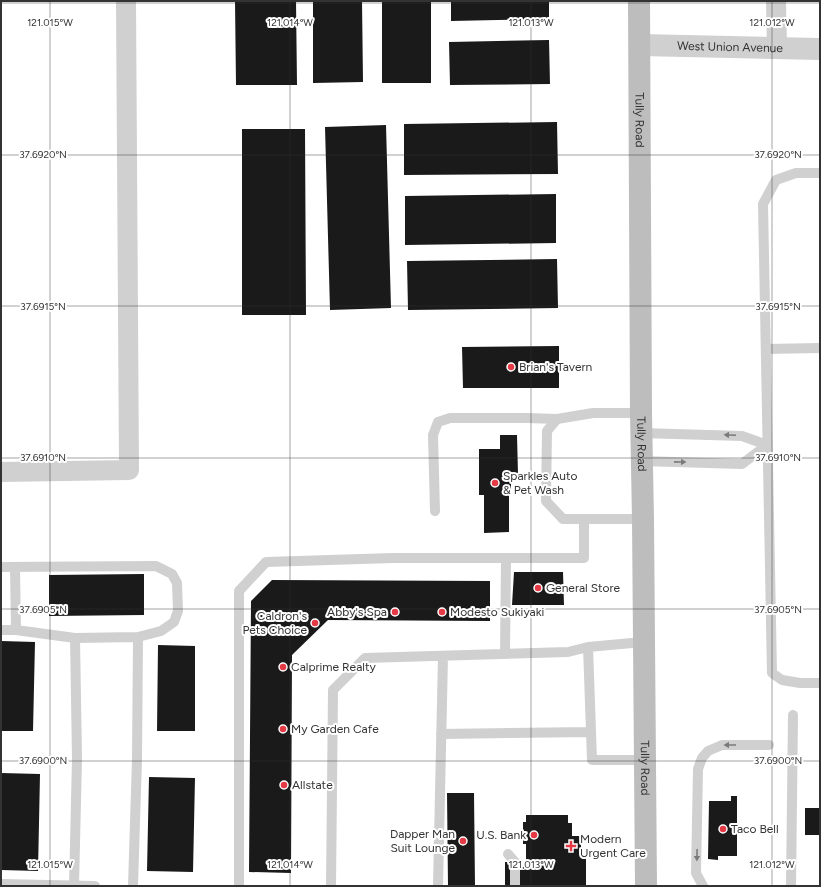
<svg xmlns="http://www.w3.org/2000/svg" width="821" height="887" font-family="Figtree,sans-serif">
<style>
.building{fill:#1a1a1a}
.lines{fill:none;stroke-linecap:round;stroke-linejoin:round}
.service{stroke:#d0d0d0;stroke-width:10}
.minor{stroke:#d0d0d0;stroke-width:20}
.tertiary{stroke:#d0d0d0;stroke-width:22}
.secondary{stroke:#bdbdbd;stroke-width:22}
.oneway{fill:#7a7a7a}
.ticks{fill:none;stroke:#333;stroke-width:1;stroke-opacity:0.45}
.poi-dot{fill:#e63946;stroke:#fff;stroke-width:1.5}
.labels{text-anchor:middle;stroke-width:4;stroke-linejoin:round;paint-order:stroke}
.street-label{font-size:12px;fill:#333;stroke:#fff}
.poi-label{font-size:12px;fill:#333;stroke:#fff;text-anchor:start}
.ticks-label{font-size:10px;text-anchor:middle;fill:#333;stroke:#fff;stroke-width:4;stroke-linejoin:round;paint-order:stroke}
</style>
<rect width="100%" height="100%" fill="#fff"/>
<path class="building" d="M235 1H296L297 85H236Z
M313 1H362L363 82 313 83Z
M382 1H431V83H382Z
M451 1H549V19L451 21Z
M549 40 550 84 450 85 449 42Z
M557 122 558 174 404 175V124Z
M386 125 391 308 330 310 325 127Z
M242 129H305L306 315H242Z
M556 194V243L405 245V196Z
M557 259 558 308 408 310 407 261Z
M559 346V388H463L462 347Z
M500 435H517L518 474H511V493H509V532L484 533V495H479V449H500Z
M514 572H563L564 605H512Z
M144 574V615L49 616V575Z
M272 580 490 581V621L328 620 292 655 291 873 249 872 251 601Z
M1 641 35 642 33 731H1Z
M158 645 195 646V731H157Z
M1 773 40 774 38 871 1 870Z
M149 777 195 778 193 872 147 871Z
M447 793H474L475 886H448Z
M731 796H737V856H718V860L708 859 709 801H731Z
M805 808H820V835H805Z
M526 815H568V823H572V836H581V854H586V886H505V862H526V844H523V822H526Z"/>
<g class="lines">
<path class="service" d="M820 173H796L776 180 763 204 772 673 782 680 800 683H820
M766 349 820 348
M641 413H593L557 419 547 431 546 501 563 519H643
M641 433 742 436 767 445
M641 461 742 464 767 445
M435 511 433 435 438 422 450 418H527L557 419
M1 567 156 566 172 574 177 583 178 611 174 622 161 631 138 637 75 638 16 630H1
M15 567 16 630
M588 647 592 760H645
M505 654 506 558
M441 734 591 732
M508 854 515 862V886
M1 884 95 886
M74 886 77 759 75 638
M133 886 137 759 138 637
M239 886V591L266 562 393 558H584V519
M331 886 333 690 365 658 568 652 588 647 643 642
M438 886 443 656
M703 886 696 873 698 769 702 758 708 751 722 745H769
M791 886 793 715"/>
<path class="minor" d="M776 1 777 48
M1 472 129 470 126 1"/>
<path class="tertiary" id="s1" d="M640 45 820 49"/>
<path class="secondary" id="s2" d="M639 1 641 413 643 519 646 886"/>
</g>
<defs><path id="oneway-solid" d="M-6-.8H1V-3.2L6.5 0L1 3.2V.8H-6Z"/></defs>
<g class="oneway">
<use href="#oneway-solid" transform="translate(730 435) rotate(-178)"/>
<use href="#oneway-solid" transform="translate(680 462) rotate(1)"/>
<use href="#oneway-solid" transform="translate(730 745) rotate(180)"/>
<use href="#oneway-solid" transform="translate(697 855) rotate(91)"/>
</g>
<path class="ticks" d="M50 1V886M290 1V886M531 1V886M772 1V886M1 3H820M1 155H820M1 306H820M1 458H820M1 609H820M1 761H820"/>
<g class="poi-dot">
<circle cx="511" cy="367" r="4"/>
<circle cx="495" cy="483" r="4"/>
<circle cx="538" cy="588" r="4"/>
<circle cx="395" cy="612" r="4"/>
<circle cx="442" cy="612" r="4"/>
<circle cx="315" cy="623" r="4"/>
<circle cx="283" cy="667" r="4"/>
<circle cx="283" cy="729" r="4"/>
<circle cx="284" cy="785" r="4"/>
<circle cx="723" cy="829" r="4"/>
<circle cx="534" cy="835" r="4"/>
<circle cx="463" cy="841" r="4"/>
<path d="M569 840h4v4h4v4h-4v4h-4v-4h-4v-4h4z"/>
</g>
<g class="labels">
<g class="street-label">
<text dy="4" stroke="none"><textPath href="#s1" startOffset="90">West Union Avenue</textPath></text>
<text dy="4" stroke="none"><textPath href="#s2" startOffset="119">Tully Road</textPath></text>
<text dy="4" stroke="none"><textPath href="#s2" startOffset="443">Tully Road</textPath></text>
<text dy="4" stroke="none"><textPath href="#s2" startOffset="767">Tully Road</textPath></text>
</g>
<g class="poi-label">
<text x="519" y="371">Brian's Tavern</text>
<text x="503" y="480">Sparkles Auto<tspan x="503" dy="14">&amp; Pet Wash</tspan></text>
<text x="546" y="592">General Store</text>
<text x="387" y="616" text-anchor="end">Abby's Spa</text>
<text x="450" y="616">Modesto Sukiyaki</text>
<text x="307" y="620" text-anchor="end">Caldron's<tspan x="307" dy="14">Pets Choice</tspan></text>
<text x="291" y="671">Calprime Realty</text>
<text x="291" y="733">My Garden Cafe</text>
<text x="292" y="789">Allstate</text>
<text x="731" y="833">Taco Bell</text>
<text x="455" y="838" text-anchor="end">Dapper Man<tspan x="455" dy="14">Suit Lounge</tspan></text>
<text x="526" y="839" text-anchor="end">U.S. Bank</text>
<text x="580" y="843">Modern<tspan x="580" dy="14">Urgent Care</tspan></text>
</g>
</g>
<g class="ticks-label">
<text x="50" y="26">121.015°W</text>
<text x="290" y="26">121.014°W</text>
<text x="531" y="26">121.013°W</text>
<text x="772" y="26">121.012°W</text>
<text x="43" y="158">37.6920°N</text>
<text x="778" y="158">37.6920°N</text>
<text x="43" y="310">37.6915°N</text>
<text x="778" y="310">37.6915°N</text>
<text x="43" y="461">37.6910°N</text>
<text x="778" y="461">37.6910°N</text>
<text x="43" y="613">37.6905°N</text>
<text x="778" y="613">37.6905°N</text>
<text x="43" y="764">37.6900°N</text>
<text x="778" y="764">37.6900°N</text>
<text x="50" y="868">121.015°W</text>
<text x="290" y="868">121.014°W</text>
<text x="531" y="868">121.013°W</text>
<text x="772" y="868">121.012°W</text>
</g>
<rect width="821" height="887" fill="none" stroke="#333333" stroke-width="4"/>
</svg>
